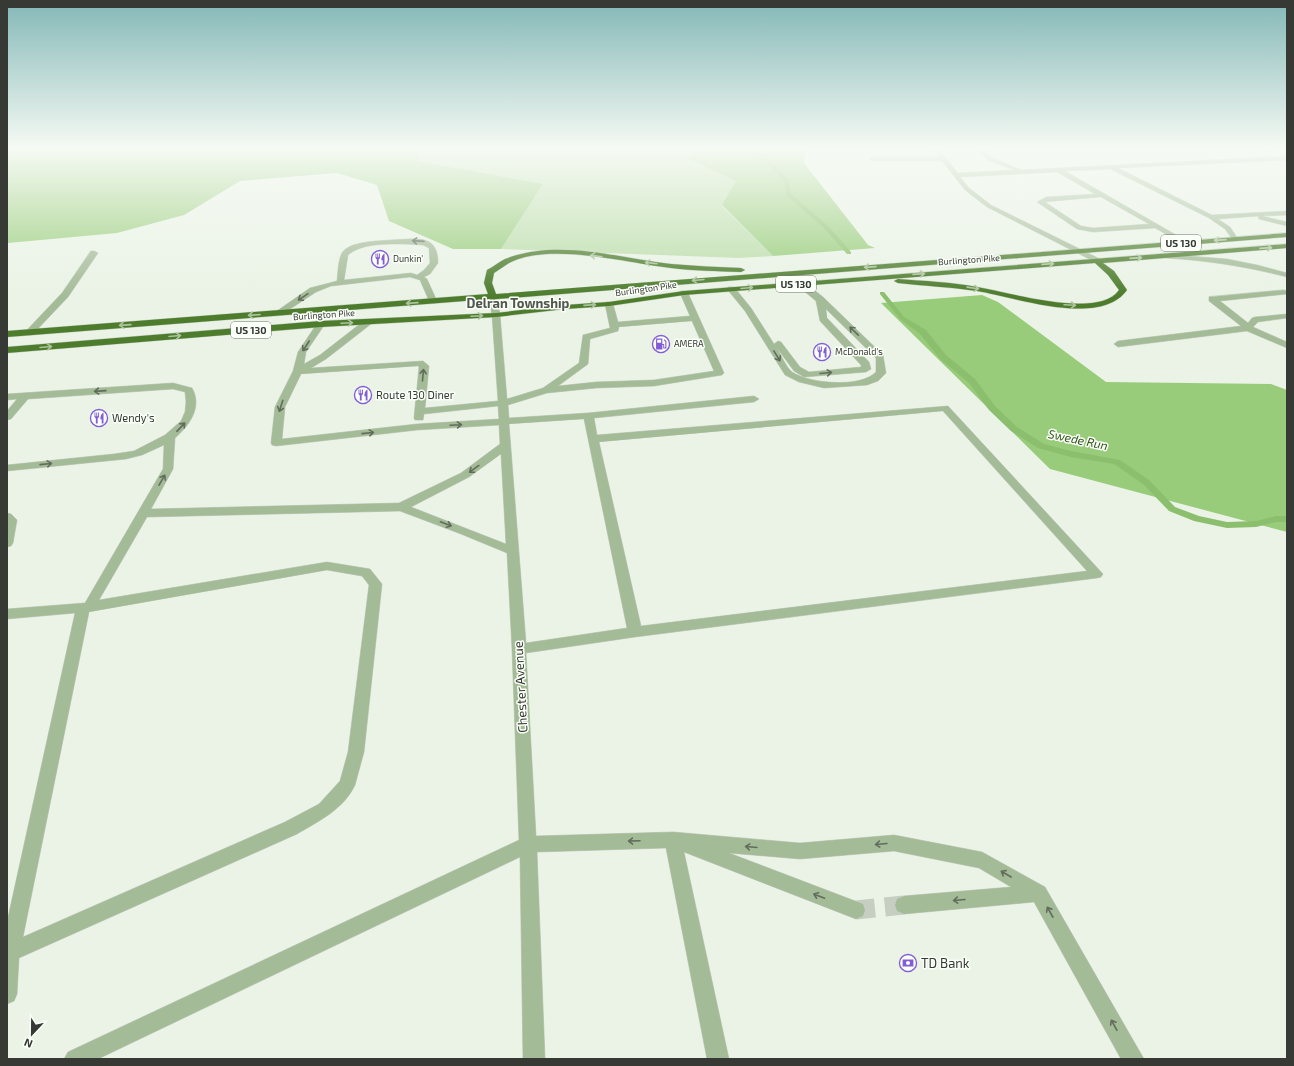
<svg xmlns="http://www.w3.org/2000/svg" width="1294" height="1066" font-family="'Exo 2',sans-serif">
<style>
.green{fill:#bcddaa}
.forest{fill:#98cc7a}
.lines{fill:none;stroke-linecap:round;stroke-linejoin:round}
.stream{fill:#8bbf6d;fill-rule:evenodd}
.minor-tunnel{stroke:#c6cec2;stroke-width:19;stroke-dasharray:19 10;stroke-linecap:butt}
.minor-casing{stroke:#c6cec2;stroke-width:1}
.highway-casing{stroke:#c6cec2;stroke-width:1}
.minor{fill:#a4bb98;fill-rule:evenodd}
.highway{fill:#4c7c2c;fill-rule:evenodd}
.oneway{stroke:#acc49c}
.oneway2{stroke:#626d5c}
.labels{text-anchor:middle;stroke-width:3;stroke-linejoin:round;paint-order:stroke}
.far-poi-label{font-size:9px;fill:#363934;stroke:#fafff7;text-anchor:start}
.far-street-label{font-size:9px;fill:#363934;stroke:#fafff7}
.shield{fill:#fafff7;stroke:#71746e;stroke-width:1}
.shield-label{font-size:10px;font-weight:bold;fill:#363934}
.poi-label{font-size:11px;fill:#363934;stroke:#fafff7;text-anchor:start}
.water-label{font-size:12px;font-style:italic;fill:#30511a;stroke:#fafff7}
.far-district-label{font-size:13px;font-weight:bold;fill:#50574c;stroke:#fafff7}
.near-street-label{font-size:13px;fill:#363934;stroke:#fafff7}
.near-poi-label{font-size:13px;fill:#363934;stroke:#fafff7;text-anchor:start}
</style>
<rect width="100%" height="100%" fill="#eaf3e6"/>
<path class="green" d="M421 148H566L570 150 598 151 603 148H697L688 159 736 181 722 206 773 256 739 258 501 249 543 184 418 161Z"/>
<path class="forest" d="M7 148H421L418 161 543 184 501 249H453L389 221 377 185 337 173 240 181 184 215 117 233 8 243Z
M697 148H806L804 163 868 245 875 248 773 256 722 205 736 181 688 159Z
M982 295 998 302 1106 382 1271 384 1287 390V532L1050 469 881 303Z"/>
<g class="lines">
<path class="stream" d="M748 148H753L765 156 788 179 791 194 828 226 851 252V254H847L824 228 787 196 784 180 761 158Z
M880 292H884L904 317 926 330 946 355 975 379 995 406 1017 427 1044 444 1071 451 1120 460 1149 480 1175 507 1199 516 1227 522 1256 521 1276 516H1287V522H1276L1256 527 1227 528 1194 521 1169 511 1143 484 1114 464 1071 457 1038 448 1011 431 989 410 969 383 940 359 920 334 900 319 880 294Z"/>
<path class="minor-tunnel" d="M856 910 904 905"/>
<g class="minor-casing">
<path id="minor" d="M932 148H938L958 173 1014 170 988 160 974 148H980L992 157 1021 170 1287 156V160L1118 168 1212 215 1287 211V215L1262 216 1287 222V226L1259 219 1258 218 1259 216 1218 219 1230 227 1238 239 1233 240 1225 229 1209 218 1110 169 1065 171 1190 243 1184 244 1155 228 1093 232 1077 229 1037 202 1046 197 1095 194 1057 172 960 177 969 188 991 205 1100 259 1101 261 1097 263 987 207 965 190 942 161H872L869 159 872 157H939ZM1101 197 1149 224 1093 228 1081 226 1045 202Z
M392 240C415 239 438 233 438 263L430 274 424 277 427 279 437 301 436 303H430L420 280 410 277 331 286 316 292 281 315H275L274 313 310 288 337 281C338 273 338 260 342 253 349 241 379 241 392 240ZM405 244 423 245 429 248 430 263 424 270 417 275 411 273 344 280 348 255C362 243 387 244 405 244Z
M91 251H94L98 253 68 297 32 335H26L25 333 26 331 62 293Z
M1163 254 1227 259 1257 265 1287 273V277C1244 266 1210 261 1166 258L1162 256Z
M798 282H804L823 297 883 355 886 373 878 381 867 385 824 388 799 382 785 375 745 311 727 289 728 287H734L751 308 774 344 778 341 781 342 800 367 809 372 861 367V365L820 321 816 301 798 286ZM826 309 876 358V372C861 388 810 384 792 372 786 367 781 355 777 348L794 371 804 377 866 372 871 369 869 362 827 318Z
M1284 290 1287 291V294L1220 301 1248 323 1252 318 1255 317 1287 314V318L1258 322 1253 327 1287 342V348L1247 331 1118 347 1114 344 1118 341 1241 326 1209 301V297Z
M681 291H684L688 293 724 373 722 375 654 386 596 388 547 393 508 405 509 418 588 413 754 396 759 399 754 402 594 418 597 435 948 406 1103 574 1101 577 1097 578 635 637 526 653 536 836 673 832 800 843 894 835 982 852 1045 887 1144 1059H1121L1034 902 904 914 897 911 895 905 897 899 904 896 1011 887 979 868 894 851 800 859 729 853 863 904 865 910 863 916 856 919 684 852 729 1059H707L666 848 537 852 545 1059H523L520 857 98 1059H64L68 1052 519 840 512 649 507 553 461 534 400 511 147 517 99 600 327 562 370 569 382 584 364 752 355 785C344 809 319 821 297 834L19 958 17 994 14 1001 7 1004V922L75 613 7 619V609L85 603 163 469 164 445 142 455 126 459 7 471V465L114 454 134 451 165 435 181 421 185 412 186 402 185 392 173 389 28 399 11 419 7 420V411L17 399 7 400V394L173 383 192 388C203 407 189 426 175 438L173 469 151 509 399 503 461 473 500 444 499 425 417 430 276 446 272 445 271 443 275 407 293 371 298 352 318 322 321 321 325 324 306 352 304 364 320 355 365 320H371L372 322 371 324 326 359 311 368 423 361 429 366 425 408 498 401 492 315 489 298 490 296H493L497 298 500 315 507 399 543 388 579 363 583 335 610 328 605 304 606 302H612L613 304 618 322 690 316 680 293ZM692 321 714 371 654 380 596 382 558 386 588 364 590 339 618 331 619 327ZM418 366 419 367 414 418 415 420H423L424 414 498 406 499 419 417 424 282 439 285 407 301 374ZM943 411 1087 571 641 626 599 442ZM584 419 627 628 526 643 509 424ZM501 454 506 544 411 507 469 477ZM327 570 362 576 369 585 348 752 340 781 319 804 285 822 23 937 89 612Z
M7 513 11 514 17 520 13 543 11 546 7 547Z"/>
</g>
<g class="highway-casing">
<path id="highway" d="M1287 233V237L497 299 493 300 490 299 7 337V331L488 294 484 283 487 270C493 267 499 262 505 259 558 238 618 258 671 264 694 266 718 267 741 268L745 270 741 272C718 271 694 271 671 268 628 263 549 242 509 263 504 266 499 270 494 273L492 283 496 294Z
M1287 244V248L1103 263 1114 271 1127 290C1100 328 1015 297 977 291 951 287 924 286 898 283L894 281 898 279C924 281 951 282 977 287 1008 292 1099 320 1119 290L1108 275 1095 263 684 295 609 306 565 309 496 317 321 327 7 353V347L321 321 496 313 565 305 609 302 684 291Z"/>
</g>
<use href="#minor" class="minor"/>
<use href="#highway" class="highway"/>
</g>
<defs><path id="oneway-shaft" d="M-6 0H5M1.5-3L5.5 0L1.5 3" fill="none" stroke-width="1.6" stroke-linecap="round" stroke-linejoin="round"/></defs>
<g class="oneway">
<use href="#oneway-shaft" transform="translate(1220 240) rotate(176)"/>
<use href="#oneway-shaft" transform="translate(1266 248) rotate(-4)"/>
<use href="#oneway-shaft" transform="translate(596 256) rotate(-173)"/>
<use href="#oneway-shaft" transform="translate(1136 258) rotate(-4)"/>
<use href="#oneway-shaft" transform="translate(651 263) rotate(-173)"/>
<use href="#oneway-shaft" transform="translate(1048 264) rotate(-4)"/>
<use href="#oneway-shaft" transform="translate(870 267) rotate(176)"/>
<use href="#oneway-shaft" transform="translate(919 274) rotate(-4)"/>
<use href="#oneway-shaft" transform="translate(698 280) rotate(175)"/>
<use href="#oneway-shaft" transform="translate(747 288) rotate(-5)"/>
<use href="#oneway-shaft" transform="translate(973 288) rotate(8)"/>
<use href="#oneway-shaft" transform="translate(412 303) rotate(176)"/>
<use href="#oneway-shaft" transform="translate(590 305) rotate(-4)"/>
<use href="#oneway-shaft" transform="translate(1070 305) rotate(3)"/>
<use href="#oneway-shaft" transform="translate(254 315) rotate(176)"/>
<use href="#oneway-shaft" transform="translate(477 316) rotate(-3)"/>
<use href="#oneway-shaft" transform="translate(347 323) rotate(-3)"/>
<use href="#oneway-shaft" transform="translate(125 325) rotate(176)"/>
<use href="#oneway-shaft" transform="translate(175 336) rotate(-5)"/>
<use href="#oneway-shaft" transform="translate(46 347) rotate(-5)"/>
</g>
<g class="oneway2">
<use href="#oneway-shaft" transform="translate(418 241) rotate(-176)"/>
<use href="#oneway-shaft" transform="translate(303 297) rotate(146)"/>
<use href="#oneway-shaft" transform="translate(854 331) rotate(-136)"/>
<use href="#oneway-shaft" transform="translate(306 346) rotate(123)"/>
<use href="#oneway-shaft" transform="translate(777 356) rotate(58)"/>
<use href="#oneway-shaft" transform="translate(826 373) rotate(-5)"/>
<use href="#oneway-shaft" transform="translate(423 375) rotate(-85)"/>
<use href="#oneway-shaft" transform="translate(100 391) rotate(176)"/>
<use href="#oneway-shaft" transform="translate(281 406) rotate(108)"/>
<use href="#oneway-shaft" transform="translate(456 425) rotate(-3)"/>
<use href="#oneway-shaft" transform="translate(181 427) rotate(-47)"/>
<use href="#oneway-shaft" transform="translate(368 433) rotate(-6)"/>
<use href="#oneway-shaft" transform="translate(46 464) rotate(-6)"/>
<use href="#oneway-shaft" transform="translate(474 469) rotate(144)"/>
<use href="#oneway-shaft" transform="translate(162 480) rotate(-60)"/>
<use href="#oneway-shaft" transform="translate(446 524) rotate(21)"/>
<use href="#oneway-shaft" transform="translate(634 841) rotate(178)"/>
<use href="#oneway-shaft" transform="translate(881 844) rotate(175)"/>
<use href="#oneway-shaft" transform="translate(751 847) rotate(-175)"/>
<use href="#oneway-shaft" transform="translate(1006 874) rotate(-150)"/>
<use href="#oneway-shaft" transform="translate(819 896) rotate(-159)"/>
<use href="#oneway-shaft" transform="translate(959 900) rotate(175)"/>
<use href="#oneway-shaft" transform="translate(1050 912) rotate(-119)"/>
<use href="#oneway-shaft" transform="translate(1114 1025) rotate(-119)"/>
</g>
<linearGradient id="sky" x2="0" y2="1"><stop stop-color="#83b8b7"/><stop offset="0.5" stop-color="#f6faf4"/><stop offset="1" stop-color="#f6faf4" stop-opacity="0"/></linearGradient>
<rect width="1294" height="297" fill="url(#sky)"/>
<defs>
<g id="restaurant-ring" transform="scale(0.9)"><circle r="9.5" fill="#fafff7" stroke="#825dd7" stroke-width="1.5"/><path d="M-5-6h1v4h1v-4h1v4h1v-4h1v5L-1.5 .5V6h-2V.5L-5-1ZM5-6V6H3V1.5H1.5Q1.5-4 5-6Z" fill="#825dd7"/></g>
<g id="fuel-ring" transform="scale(0.9)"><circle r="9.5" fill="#fafff7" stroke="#825dd7" stroke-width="1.5"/><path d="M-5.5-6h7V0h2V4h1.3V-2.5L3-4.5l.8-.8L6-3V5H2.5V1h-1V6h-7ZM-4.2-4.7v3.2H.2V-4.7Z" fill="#825dd7"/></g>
<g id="bank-ring" transform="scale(0.9)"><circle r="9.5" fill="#fafff7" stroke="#825dd7" stroke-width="1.5"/><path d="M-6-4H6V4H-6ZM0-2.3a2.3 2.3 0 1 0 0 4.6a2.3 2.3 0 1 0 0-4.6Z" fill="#825dd7"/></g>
</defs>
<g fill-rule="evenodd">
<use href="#restaurant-ring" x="380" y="259"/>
<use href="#fuel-ring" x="661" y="344"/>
<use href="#restaurant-ring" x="822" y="352"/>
<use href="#restaurant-ring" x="363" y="395"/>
<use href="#restaurant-ring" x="99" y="418"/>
<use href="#bank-ring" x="908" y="963"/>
</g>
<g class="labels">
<g class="far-poi-label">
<text x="393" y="262">Dunkin'</text>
<text x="674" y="347">AMERA</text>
<text x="835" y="355">McDonald's</text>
</g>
<g class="far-street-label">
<text transform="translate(969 260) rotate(-4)" y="3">Burlington Pike</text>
<text transform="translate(646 289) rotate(-8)" y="3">Burlington Pike</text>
<text transform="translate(324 315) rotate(-4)" y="3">Burlington Pike</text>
</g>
<g class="shield">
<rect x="1161" y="235" width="40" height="16" rx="3"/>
<rect x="776" y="276" width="40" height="16" rx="3"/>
<rect x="231" y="322" width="40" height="16" rx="3"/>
</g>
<g class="shield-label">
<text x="1181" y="247">US 130</text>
<text x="796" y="288">US 130</text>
<text x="251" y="334">US 130</text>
</g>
<g class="poi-label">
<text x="376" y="399">Route 130 Diner</text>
<text x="112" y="422">Wendy's</text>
</g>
<g class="water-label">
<text transform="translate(1078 440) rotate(12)" y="4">Swede Run</text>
</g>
<g class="far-district-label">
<text x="518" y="308">Delran Township</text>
</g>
<g class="near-street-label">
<text transform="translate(520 687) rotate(-93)" y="5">Chester Avenue</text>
</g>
<g class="near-poi-label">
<text x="921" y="968">TD Bank</text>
</g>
</g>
<rect width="1294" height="1066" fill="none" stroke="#363934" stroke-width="16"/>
<g transform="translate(32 1034) rotate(202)" stroke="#fafff7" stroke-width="3" paint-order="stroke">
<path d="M0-3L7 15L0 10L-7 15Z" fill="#363934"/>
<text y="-6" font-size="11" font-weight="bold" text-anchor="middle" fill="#363934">N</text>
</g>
</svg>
